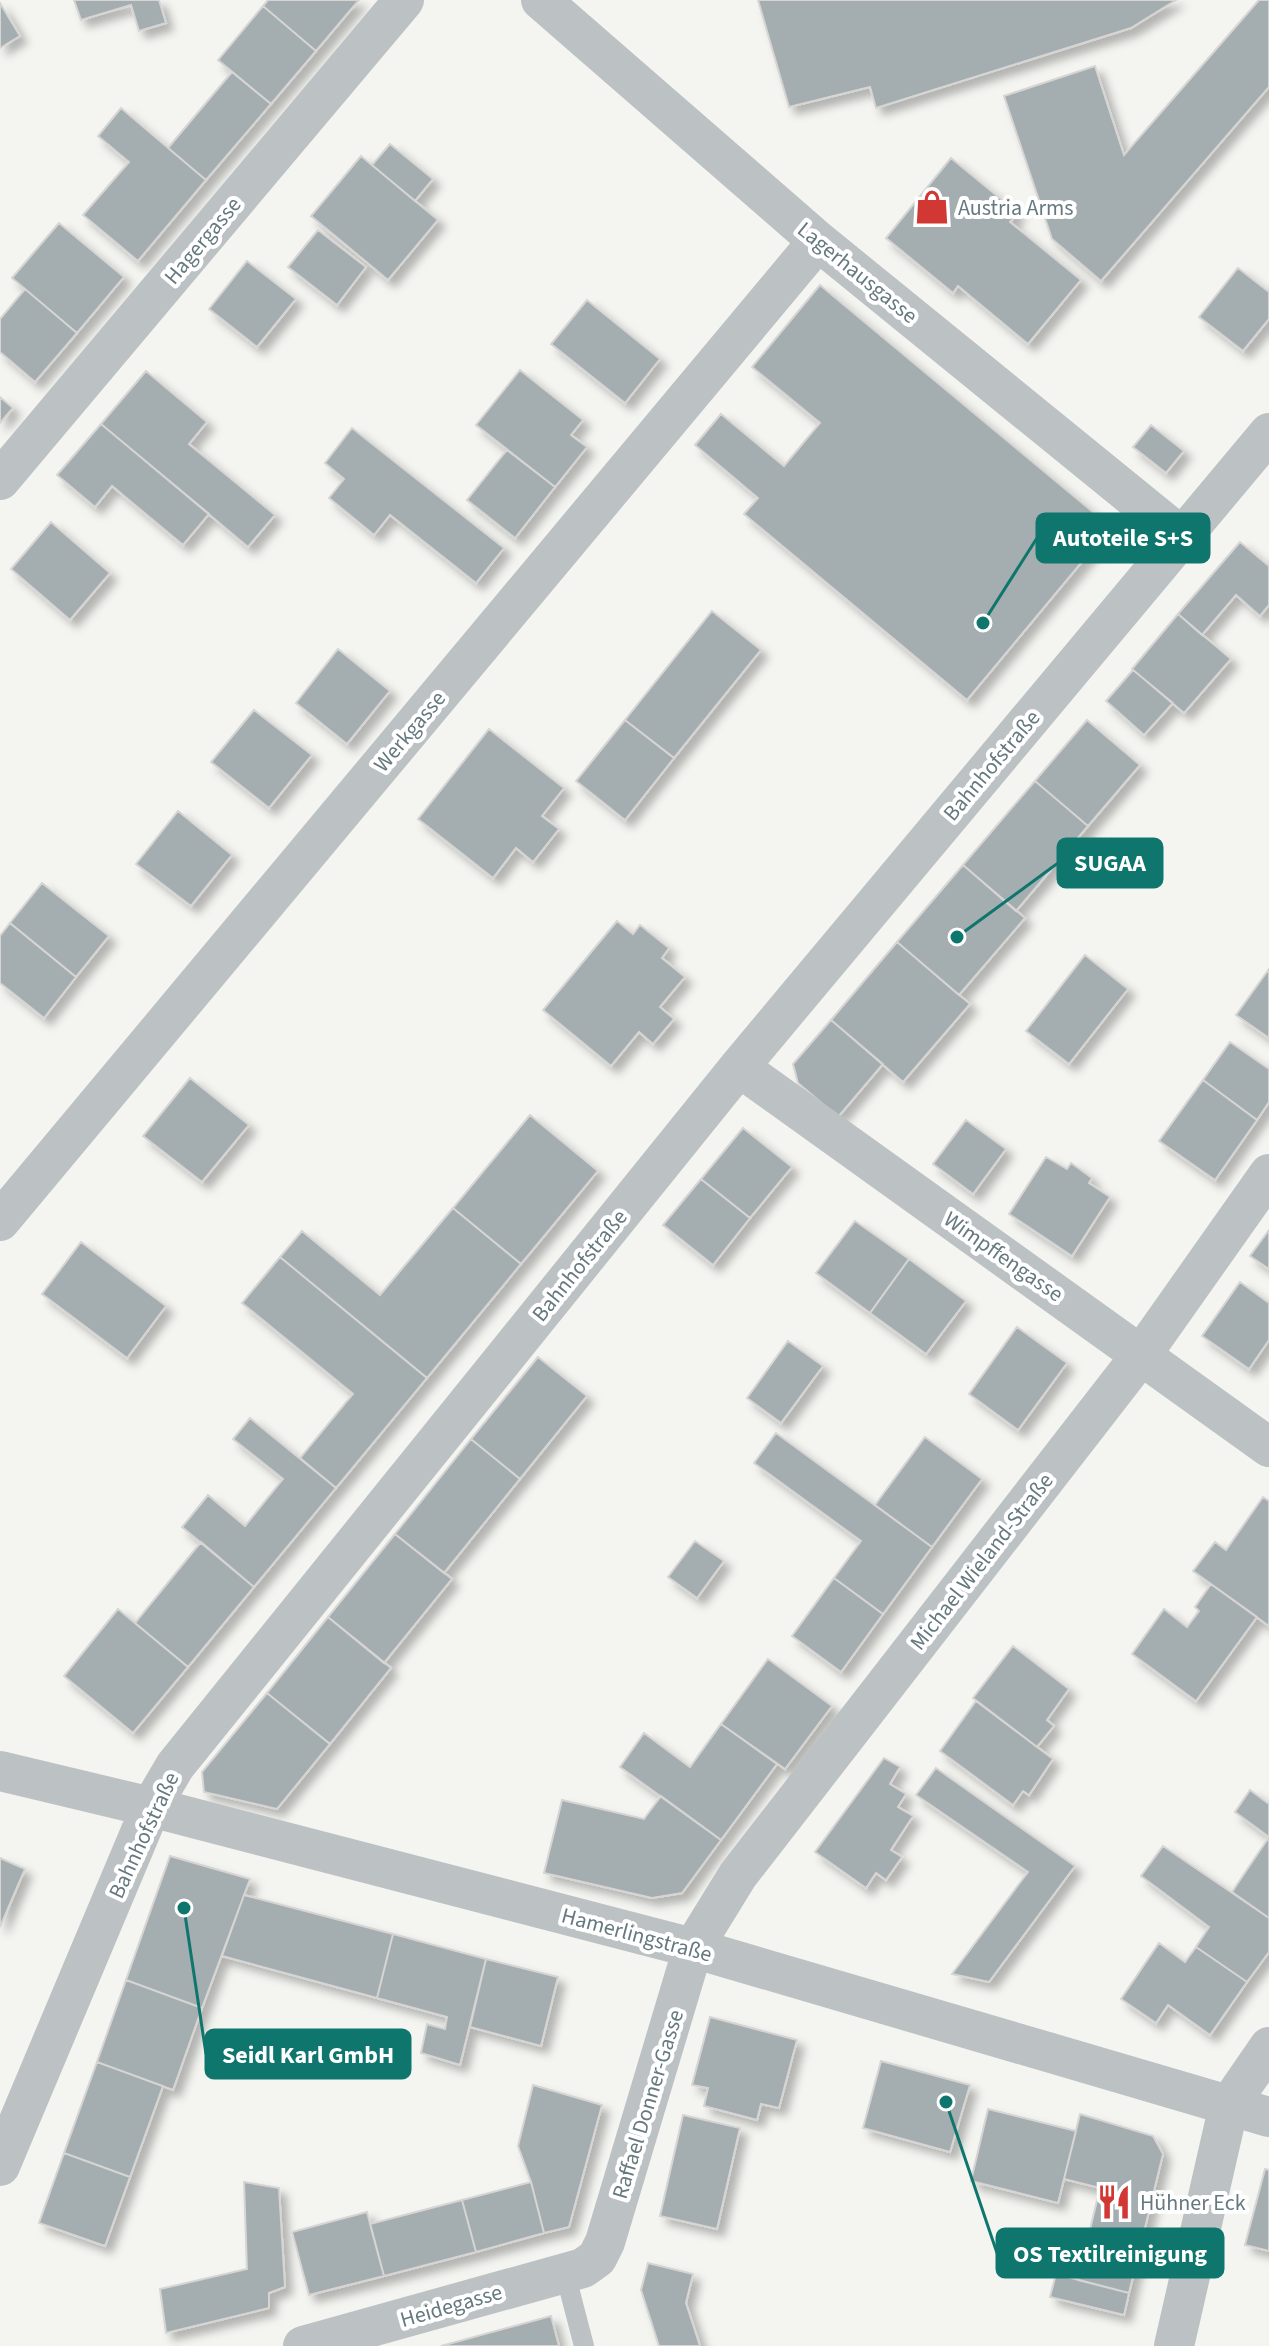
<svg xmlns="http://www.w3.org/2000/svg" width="1269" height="2346" font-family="'Source Sans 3',sans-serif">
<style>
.building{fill:#a4adaf;stroke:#d6d5d4;stroke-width:2;filter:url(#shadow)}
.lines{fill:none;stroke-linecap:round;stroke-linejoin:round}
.lane{stroke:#bcc1c3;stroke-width:20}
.street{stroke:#bcc1c3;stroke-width:40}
.labels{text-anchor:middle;stroke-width:8;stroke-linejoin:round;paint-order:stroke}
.poi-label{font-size:22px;fill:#66797f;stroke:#fff;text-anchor:start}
.street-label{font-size:22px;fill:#66797f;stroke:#fff}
.leader{fill:none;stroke:#0f766e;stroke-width:3}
.callout-dot{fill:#0f766e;stroke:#fff;stroke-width:3}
.callout{fill:#0f766e;stroke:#0f766e;stroke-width:3}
.callout-label{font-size:24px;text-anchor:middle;font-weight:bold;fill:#fff}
</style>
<defs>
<filter id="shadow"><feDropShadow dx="7" dy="7" stdDeviation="4" flood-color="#0004"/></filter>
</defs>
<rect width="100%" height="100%" fill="#f4f4f1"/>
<path class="building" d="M74 0H159L166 23 139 31 131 5 81 20Z
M268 0H359L316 51 263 6Z
M758 0H1176L1131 28 876 108 870 87 789 107Z
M1259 0H1269V87L1101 281 1052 239 1004 96 1095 66 1124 155Z
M0 3 20 36 0 48Z
M263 6 316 51 271 104 218 60Z
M232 72 271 104 206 180 168 148Z
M121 108 206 180 138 261 83 215 129 162 98 136Z
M390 144 433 179 415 201 372 165Z
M361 156 438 220 388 280 311 216Z
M951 158 1018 213 1010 222 1081 280 1028 344 958 286 953 293 886 238Z
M59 223 124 277 77 333 12 278Z
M318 230 366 267 337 305 288 267Z
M247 261 296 299 257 347 209 309Z
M1238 268 1269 292V319L1243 351 1199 317Z
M820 285 1111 527 967 700 744 514 758 498 695 445 721 414 784 466 820 423 752 367Z
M25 289 77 333 35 382 0 352V319Z
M587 300 660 359 625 403 551 344Z
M520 370 583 420 571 435 587 447 555 487 476 425Z
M146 371 207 422 189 444 275 515 248 547 101 424Z
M0 397 13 408 0 423Z
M101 424 209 514 183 545 112 486 95 507 57 475Z
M1151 425 1184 451 1166 473 1133 447Z
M352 428 504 548 476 583 390 515 374 535 329 498 344 479 325 463Z
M507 450 555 487 515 538 467 500Z
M51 522 110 573 70 620 11 569Z
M1240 542 1269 566V605L1260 616 1236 595 1202 635 1178 614Z
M712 611 761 650 674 758 625 720Z
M1178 614 1231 659 1184 713 1132 669Z
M338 649 390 691 347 744 296 703Z
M1133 670 1173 703 1144 735 1106 701Z
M254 710 312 755 269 808 211 762Z
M625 720 674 758 625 820 576 781Z
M1087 720 1140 765 1088 826 1035 781Z
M489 729 564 788 542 816 559 829 533 862 516 848 493 878 418 819Z
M1035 781 1088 826 1016 911 963 865Z
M178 811 232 855 191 906 136 864Z
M963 865 1025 918 959 995 897 942Z
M42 883 109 936 76 977 10 923Z
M617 921 633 934 640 925 669 948 662 958 685 977 660 1007 674 1019 653 1044 639 1032 611 1066 543 1010Z
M10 923 76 977 44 1018 0 983V936Z
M897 942 970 1004 903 1082 831 1020Z
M1085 955 1128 989 1069 1064 1026 1031Z
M1269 969V1038L1236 1015Z
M831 1020 883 1064 838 1117 798 1083 793 1064Z
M1230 1042 1269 1069V1102L1257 1120 1203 1080Z
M190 1078 249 1125 202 1182 143 1136Z
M1203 1080 1257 1120 1215 1180 1159 1141Z
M530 1115 598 1171 521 1264 453 1208Z
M966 1120 1006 1149 973 1194 933 1164Z
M743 1128 792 1167 750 1218 701 1179Z
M1046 1157 1067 1169 1071 1163 1092 1178 1089 1183 1110 1197 1072 1256 1009 1214Z
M701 1179 750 1218 713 1265 663 1225Z
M453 1208 521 1264 427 1378 280 1257 302 1231 380 1295Z
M855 1221 909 1259 870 1313 816 1273Z
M1269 1230V1269L1250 1256Z
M81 1242 166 1306 127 1358 42 1294Z
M280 1257 427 1378 336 1488 300 1458 353 1394 242 1303Z
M909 1259 966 1301 926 1354 870 1313Z
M1240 1282 1269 1303V1340L1249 1369 1202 1336Z
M1017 1327 1067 1363 1018 1430 969 1394Z
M788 1341 823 1366 781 1423 747 1398Z
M538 1357 587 1396 520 1479 471 1439Z
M250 1418 336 1488 254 1587 182 1527 208 1495 245 1526 283 1479 233 1439Z
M776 1433 932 1547 883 1614 834 1578 861 1541 754 1463Z
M925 1437 982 1479 932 1547 875 1505Z
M471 1439 520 1479 444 1573 395 1534Z
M1263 1497 1269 1501V1626L1193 1571 1215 1542 1226 1550Z
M395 1534 452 1579 384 1663 328 1617Z
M695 1541 724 1561 697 1598 668 1577Z
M201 1542 254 1587 188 1667 135 1623Z
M834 1578 883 1614 841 1672 792 1636Z
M1211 1584 1257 1617 1196 1701 1132 1654 1164 1609 1187 1627 1199 1611 1195 1607Z
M118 1609 188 1667 133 1733 64 1676Z
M328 1617 391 1668 330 1744 267 1693Z
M1013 1646 1069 1689 1047 1720 1054 1726 1037 1747 973 1698Z
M768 1659 832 1706 785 1769 721 1724Z
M267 1693 330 1744 277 1809 204 1792 202 1772Z
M976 1701 1053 1759 1029 1795 1023 1791 1013 1805 940 1751Z
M721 1724 777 1764 721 1840 620 1767 644 1733 690 1767Z
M884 1758 900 1767 890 1784 906 1794 898 1807 913 1816 891 1850 902 1857 886 1880 876 1873 866 1888 815 1852Z
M936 1768 1075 1866 989 1982 952 1974 1028 1872 916 1795Z
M1250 1790 1269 1804V1837L1235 1812Z
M661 1796 721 1840 682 1893 652 1898 544 1873 562 1800 644 1819Z
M1269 1837V1918L1232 1892Z
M1163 1846 1269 1918V1952L1247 1982 1196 1947 1209 1927 1141 1876Z
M170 1856 250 1879 202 2008 126 1980Z
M0 1858 25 1869 0 1927Z
M244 1895 393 1934 377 1998 222 1956Z
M393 1934 486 1959 460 2065 421 2053 427 2024 445 2029 447 2017 377 1998Z
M1159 1943 1185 1962 1196 1947 1247 1982 1210 2035 1168 2005 1156 2023 1121 1999Z
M486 1959 558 1977 541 2046 470 2027Z
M126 1980 202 2008 173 2090 97 2062Z
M710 2017 797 2040 779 2108 761 2104 757 2120 704 2106 708 2088 692 2085Z
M881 2061 970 2085 950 2152 863 2128Z
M97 2062 163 2086 130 2177 64 2153Z
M533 2085 602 2105 569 2227 544 2233 531 2182 518 2146Z
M988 2109 1076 2131 1058 2203 971 2181Z
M1080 2114 1153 2136 1163 2154 1129 2293 1078 2280 1100 2188 1064 2179Z
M683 2115 740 2128 717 2229 660 2216Z
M64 2153 130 2177 105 2246 39 2223Z
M1265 2169 1269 2170V2251L1245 2245Z
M244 2182 279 2188 285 2287 269 2293V2308L166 2333 160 2289 247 2269Z
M531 2182 544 2233 476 2252 462 2200Z
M462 2200 476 2252 384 2276 370 2224Z
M367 2212 384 2276 309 2295 292 2232Z
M648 2263 693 2274 686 2303 700 2346H659L641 2290Z
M1056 2274 1129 2293 1124 2315 1050 2297Z
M551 2316 559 2346H441Z"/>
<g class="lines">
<path class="lane" d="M565 2273 584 2346"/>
<path class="street" d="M541 0 818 241 1182 537
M0 480 404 0
M739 1067 1269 1447
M0 1221 818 241
M0 1771 151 1807 693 1948 1269 2117
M0 2166 151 1807 175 1766 739 1067 1269 433
M303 2346 583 2268 597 2258 605 2242 693 1948 738 1875 1142 1354 1269 1174
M1174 2346 1229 2105 1269 2047"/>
</g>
<defs>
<g id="shop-bare" transform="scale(2.76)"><path d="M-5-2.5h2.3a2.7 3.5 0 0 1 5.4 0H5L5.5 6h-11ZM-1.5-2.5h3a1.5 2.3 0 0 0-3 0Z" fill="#d23833" stroke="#fff" stroke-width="2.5" paint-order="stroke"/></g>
<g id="restaurant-bare" transform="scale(2.76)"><path d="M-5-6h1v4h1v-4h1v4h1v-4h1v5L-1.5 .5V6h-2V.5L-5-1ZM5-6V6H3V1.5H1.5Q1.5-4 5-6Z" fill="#d23833" stroke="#fff" stroke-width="2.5" paint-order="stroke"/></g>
</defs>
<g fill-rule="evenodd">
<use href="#shop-bare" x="932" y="207"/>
<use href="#restaurant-bare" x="1114" y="2202"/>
</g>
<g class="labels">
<g class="poi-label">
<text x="958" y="215">Austria Arms</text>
<text x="1140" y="2210">Hühner Eck</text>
</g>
<g class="street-label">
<text transform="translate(202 240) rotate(-50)" y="8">Hagergasse</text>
<text transform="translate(858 272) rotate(39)" y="8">Lagerhausgasse</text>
<text transform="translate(409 731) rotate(-50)" y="8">Werkgasse</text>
<text transform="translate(991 765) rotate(-50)" y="8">Bahnhofstraße</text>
<text transform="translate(1004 1256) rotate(35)" y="8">Wimpffengasse</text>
<text transform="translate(579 1265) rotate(-51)" y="8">Bahnhofstraße</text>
<text transform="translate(981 1561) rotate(-52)" y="8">Michael Wieland-Straße</text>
<text transform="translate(143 1835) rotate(-65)" y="8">Bahnhofstraße</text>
<text transform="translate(637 1934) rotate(15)" y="8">Hamerlingstraße</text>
<text transform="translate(647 2104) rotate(-73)" y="8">Raffael Donner-Gasse</text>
<text transform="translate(451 2305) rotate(-16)" y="8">Heidegasse</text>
</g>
</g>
<path class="leader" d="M983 623L1037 538M957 937L1058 863M184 1908L206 2054M946 2102L997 2253"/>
<g class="callout-dot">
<circle cx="983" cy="623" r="8"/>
<circle cx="957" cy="937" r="8"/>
<circle cx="184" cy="1908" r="8"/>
<circle cx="946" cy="2102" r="8"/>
</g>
<g class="callout">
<rect x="1037" y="514" width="172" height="48" rx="8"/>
<rect x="1058" y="839" width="104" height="48" rx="8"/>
<rect x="206" y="2030" width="204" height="48" rx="8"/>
<rect x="997" y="2229" width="226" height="48" rx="8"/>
</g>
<g class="callout-label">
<text x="1123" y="546">Autoteile S+S</text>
<text x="1110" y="871">SUGAA</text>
<text x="308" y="2063">Seidl Karl GmbH</text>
<text x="1110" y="2262">OS Textilreinigung</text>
</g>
</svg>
